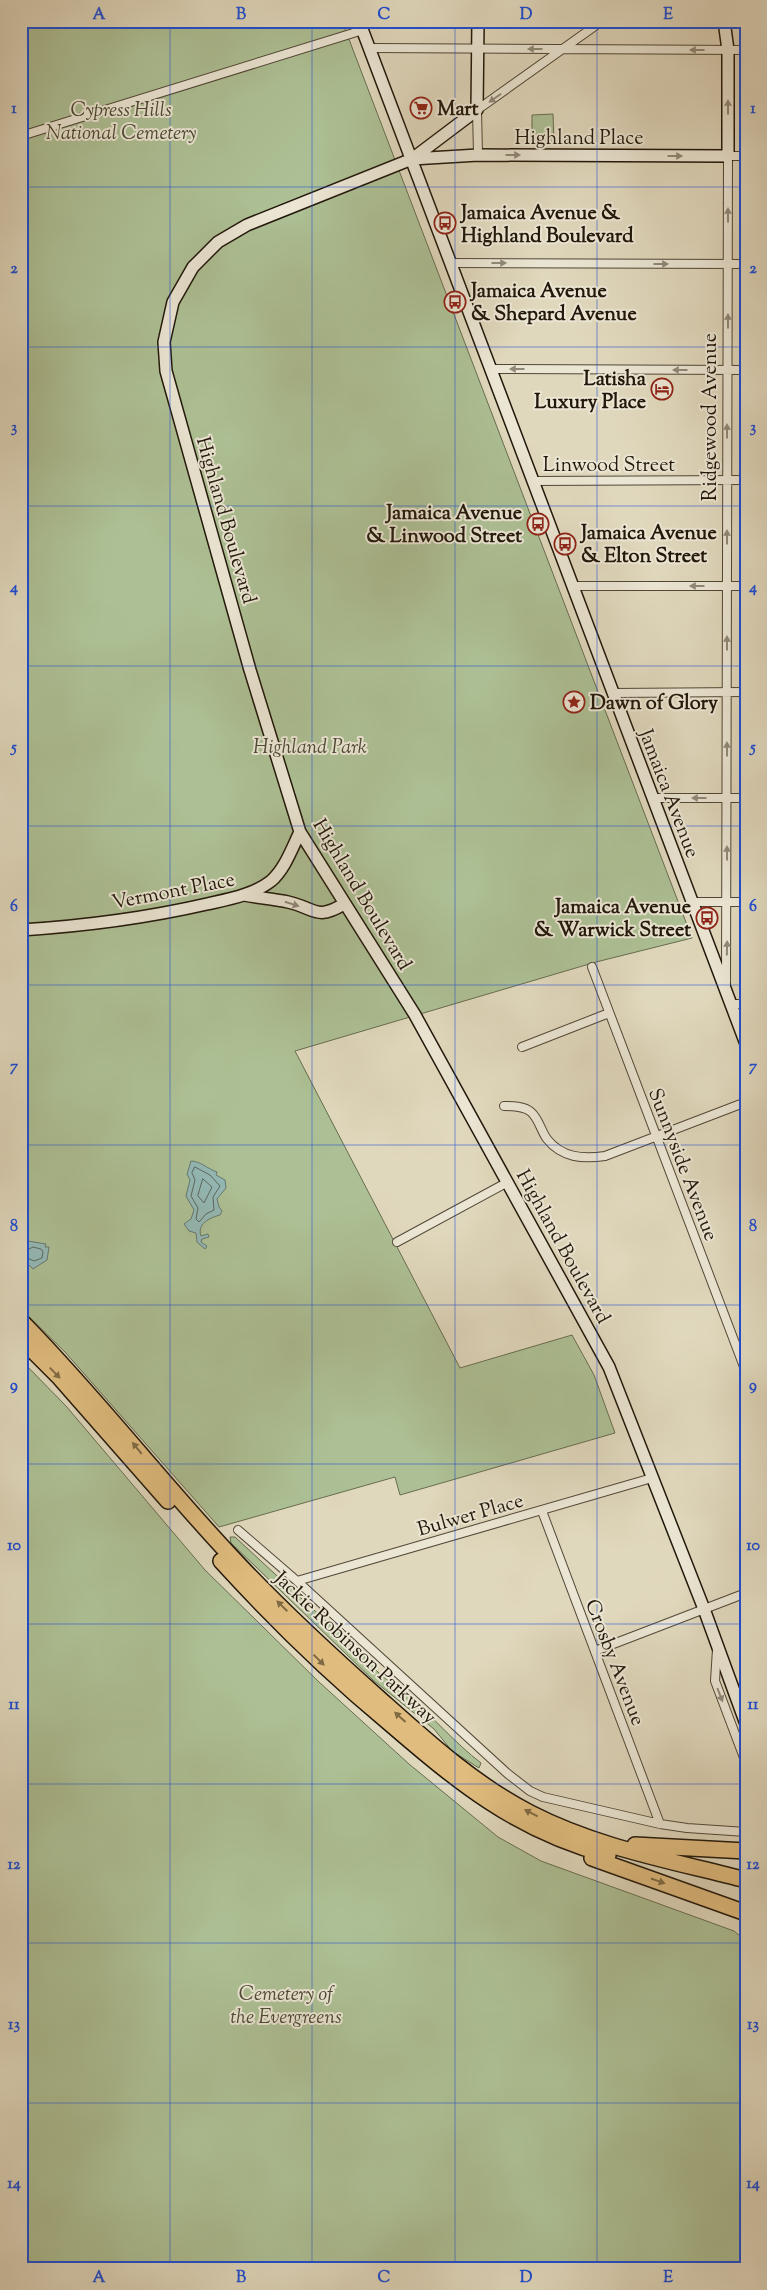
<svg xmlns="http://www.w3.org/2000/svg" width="767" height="2290" font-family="'Sorts Mill Goudy',serif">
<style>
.green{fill:#adc095;stroke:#676c50}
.water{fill:#94b9b6;stroke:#667871}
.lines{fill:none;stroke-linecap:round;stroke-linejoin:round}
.shore{stroke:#5a6860;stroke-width:1}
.street-casing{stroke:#514737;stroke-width:10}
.secondary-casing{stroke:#21170a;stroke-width:14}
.highway-casing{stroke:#21170a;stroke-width:18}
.street{stroke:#ebe6d4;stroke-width:8}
.secondary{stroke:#ebe6d4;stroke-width:11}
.highway{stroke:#e0bc7e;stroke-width:15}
.oneway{fill:#908979}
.oneway2{fill:#806a44}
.grid{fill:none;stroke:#1d4ed8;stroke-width:1;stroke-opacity:0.55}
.labels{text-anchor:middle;stroke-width:4;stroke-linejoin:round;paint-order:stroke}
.poi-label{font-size:20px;font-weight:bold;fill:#21170a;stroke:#ebe6d4;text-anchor:start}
.park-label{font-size:20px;font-style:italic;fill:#4b4a34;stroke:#ebe6d4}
.street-label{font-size:20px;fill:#21170a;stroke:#ebe6d4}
.neatline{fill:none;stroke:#1d4ed8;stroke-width:2}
.grid-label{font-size:16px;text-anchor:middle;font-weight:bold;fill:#1d4ed8}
</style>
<rect width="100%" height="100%" fill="#e0d8bd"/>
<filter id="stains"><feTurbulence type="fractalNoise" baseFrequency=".004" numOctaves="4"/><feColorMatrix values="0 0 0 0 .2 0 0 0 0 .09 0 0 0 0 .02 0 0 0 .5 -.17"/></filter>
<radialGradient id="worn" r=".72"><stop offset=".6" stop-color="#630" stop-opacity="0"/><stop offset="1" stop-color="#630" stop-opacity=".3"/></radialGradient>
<path class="green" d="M21 21H342L692 938 596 962 295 1051 460 1368 572 1335 594 1375 615 1433 400 1495 395 1477 219 1527 65 1352 21 1309Z
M553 114 554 144H532V115Z
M21 1360 66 1406 205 1570 319 1682 409 1764 498 1837 541 1861 734 1931 746 1941V2269H21Z
M230 1537H235L368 1660C378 1676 394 1684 408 1695 433 1717 455 1743 481 1763L479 1768 452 1751 434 1729 373 1680 256 1567 231 1543Z"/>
<path class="water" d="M191 1161C200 1161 208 1169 217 1172L216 1175 225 1180 226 1188 217 1199 219 1207 222 1211 220 1215C209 1218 197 1224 201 1236L208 1234 209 1237 202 1239 201 1242 207 1246 205 1249 197 1242 196 1233 189 1231 184 1224 191 1219 194 1210 186 1196 190 1180 187 1174Z
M28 1241 46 1244 45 1247H49L47 1260 33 1269 21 1257 22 1245H27Z"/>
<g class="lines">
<path class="shore" d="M195 1167 210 1175 220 1186 213 1197 214 1210 206 1214 199 1222 196 1219 198 1208 191 1196 195 1180 192 1173Z
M203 1179 212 1187 204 1203 198 1196Z
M21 1250H27L33 1247 41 1249 43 1252 42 1258 34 1261 21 1255"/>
<g class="street-casing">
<path id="street" d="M370 48 746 50
M21 136 363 30
M478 155 477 110 602 21
M450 263 746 264
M490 369 746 370
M532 481 746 480
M572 586H746
M612 693 746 692
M652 798H746
M691 902H746
M592 967 746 1372
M726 986 728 156H746
M730 1004H746
M522 1047 609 1013
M504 1106C512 1106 524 1106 531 1112 539 1119 541 1131 547 1139 562 1158 583 1159 605 1156L746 1102
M397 1242 508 1182
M542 1511 660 1824
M238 1530 297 1581 508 1774 530 1791 543 1797 660 1824 687 1828 746 1832
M297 1581 652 1478
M717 1649 715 1681 746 1763
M595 1651 746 1593"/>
</g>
<g class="secondary-casing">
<path id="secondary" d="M359 21 746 1044
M478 21 477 110 412 159 247 225 218 242 193 267 173 302 164 342 166 371 250 670 300 832 415 1015 609 1367 704 1609 746 1724
M412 159 478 155 728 156V50L724 21
M244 895C259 898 274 899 288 902 315 908 316 921 344 904
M21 930C84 926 146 918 207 904 229 899 253 895 271 881 285 869 292 848 300 832"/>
</g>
<g class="highway-casing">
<path id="highway" d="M21 1321C94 1395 157 1477 228 1553 276 1605 328 1653 381 1700 428 1742 474 1784 530 1813 598 1848 673 1861 746 1880
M21 1339 60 1378 168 1501
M221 1561C273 1618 328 1672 387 1721 458 1782 515 1830 608 1855
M635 1845 746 1851
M592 1858 746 1913"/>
</g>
<use href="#street" class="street"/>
<use href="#secondary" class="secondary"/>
<use href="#highway" class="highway"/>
</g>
<defs><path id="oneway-solid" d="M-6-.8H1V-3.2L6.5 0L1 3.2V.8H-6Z" transform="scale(1.25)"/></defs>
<g class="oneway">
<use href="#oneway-solid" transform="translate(535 49) rotate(-180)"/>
<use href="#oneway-solid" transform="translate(697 50) rotate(-180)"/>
<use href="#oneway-solid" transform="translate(495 98) rotate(145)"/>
<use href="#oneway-solid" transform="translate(728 107) rotate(-90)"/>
<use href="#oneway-solid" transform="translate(513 155)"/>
<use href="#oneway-solid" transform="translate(675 156)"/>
<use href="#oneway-solid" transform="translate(728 215) rotate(-90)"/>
<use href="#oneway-solid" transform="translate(499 263)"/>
<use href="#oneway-solid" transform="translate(661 264)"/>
<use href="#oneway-solid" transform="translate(728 321) rotate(-90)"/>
<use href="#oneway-solid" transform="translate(517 369) rotate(-180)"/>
<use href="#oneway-solid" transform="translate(680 370) rotate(-180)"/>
<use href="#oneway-solid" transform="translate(727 431) rotate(-90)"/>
<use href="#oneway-solid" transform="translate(727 537) rotate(-90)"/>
<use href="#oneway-solid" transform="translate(697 586) rotate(180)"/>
<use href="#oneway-solid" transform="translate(727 643) rotate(-90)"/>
<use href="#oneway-solid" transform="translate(727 749) rotate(-90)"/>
<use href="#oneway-solid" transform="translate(699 798) rotate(180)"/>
<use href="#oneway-solid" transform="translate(727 853) rotate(-90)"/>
<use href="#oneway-solid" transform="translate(292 904) rotate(18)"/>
<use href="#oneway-solid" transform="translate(727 948) rotate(-89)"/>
<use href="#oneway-solid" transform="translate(720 1695) rotate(69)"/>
</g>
<g class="oneway2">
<use href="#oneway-solid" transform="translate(55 1373) rotate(46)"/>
<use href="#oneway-solid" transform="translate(137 1448) rotate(-129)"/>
<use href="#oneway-solid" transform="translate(282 1606) rotate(-135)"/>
<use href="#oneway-solid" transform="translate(319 1660) rotate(44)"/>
<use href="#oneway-solid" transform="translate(400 1717) rotate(-138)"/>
<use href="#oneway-solid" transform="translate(531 1813) rotate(-153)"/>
<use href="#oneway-solid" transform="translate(658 1881) rotate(19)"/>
</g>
<path class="grid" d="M170 21V2269M312 21V2269M455 21V2269M597 21V2269M21 187H746M21 347H746M21 506H746M21 666H746M21 826H746M21 985H746M21 1145H746M21 1305H746M21 1464H746M21 1624H746M21 1784H746M21 1943H746M21 2103H746"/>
<defs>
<g id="supermarket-ring" transform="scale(1.125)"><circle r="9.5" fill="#ebe6d4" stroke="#8f2418" stroke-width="1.5"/><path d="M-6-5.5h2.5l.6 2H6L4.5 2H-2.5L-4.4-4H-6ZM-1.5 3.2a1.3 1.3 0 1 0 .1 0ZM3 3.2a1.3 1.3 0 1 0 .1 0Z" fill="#8f2418"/></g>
<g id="bus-ring" transform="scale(1.125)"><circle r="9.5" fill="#ebe6d4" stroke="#8f2418" stroke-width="1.5"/><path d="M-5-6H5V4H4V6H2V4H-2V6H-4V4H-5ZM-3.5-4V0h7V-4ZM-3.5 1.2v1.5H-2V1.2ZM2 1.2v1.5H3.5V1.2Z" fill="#8f2418"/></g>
<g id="hotel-ring" transform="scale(1.125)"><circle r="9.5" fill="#ebe6d4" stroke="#8f2418" stroke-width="1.5"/><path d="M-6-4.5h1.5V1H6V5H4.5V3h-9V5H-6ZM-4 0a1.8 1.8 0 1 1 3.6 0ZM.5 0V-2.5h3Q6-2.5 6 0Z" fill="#8f2418"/></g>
<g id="sight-ring" transform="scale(1.125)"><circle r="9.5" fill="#ebe6d4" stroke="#8f2418" stroke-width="1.5"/><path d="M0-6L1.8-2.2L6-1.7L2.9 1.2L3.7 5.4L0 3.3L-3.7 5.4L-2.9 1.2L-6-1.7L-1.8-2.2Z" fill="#8f2418"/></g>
</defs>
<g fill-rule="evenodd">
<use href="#supermarket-ring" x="421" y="108"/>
<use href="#bus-ring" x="445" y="223"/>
<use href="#bus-ring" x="455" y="302"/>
<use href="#hotel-ring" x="662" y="389"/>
<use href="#bus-ring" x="538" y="524"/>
<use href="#bus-ring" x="565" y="544"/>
<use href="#sight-ring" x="574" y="702"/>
<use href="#bus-ring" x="707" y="918"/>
</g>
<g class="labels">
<g class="poi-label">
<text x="437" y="115">Mart</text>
<text x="461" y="219">Jamaica Avenue &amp;<tspan x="461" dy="23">Highland Boulevard</tspan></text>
<text x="471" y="297">Jamaica Avenue<tspan x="471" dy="23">&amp; Shepard Avenue</tspan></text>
<text x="646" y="385" text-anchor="end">Latisha<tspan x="646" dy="23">Luxury Place</tspan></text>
<text x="522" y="519" text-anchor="end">Jamaica Avenue<tspan x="522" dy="23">&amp; Linwood Street</tspan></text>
<text x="581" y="539">Jamaica Avenue<tspan x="581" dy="23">&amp; Elton Street</tspan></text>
<text x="590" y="709">Dawn of Glory</text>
<text x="691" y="913" text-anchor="end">Jamaica Avenue<tspan x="691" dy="23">&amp; Warwick Street</tspan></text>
</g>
<g class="park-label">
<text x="121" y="116">Cypress Hills<tspan x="121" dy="23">National Cemetery</tspan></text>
<text x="310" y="753">Highland Park</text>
<text x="286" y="2000">Cemetery of<tspan x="286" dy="23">the Evergreens</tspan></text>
</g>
<g class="street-label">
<text x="579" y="144">Highland Place</text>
<text transform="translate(709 417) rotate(-90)" y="7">Ridgewood Avenue</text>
<text x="609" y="471">Linwood Street</text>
<text transform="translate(227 520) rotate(74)" y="7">Highland Boulevard</text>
<text transform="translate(670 793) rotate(69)" y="7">Jamaica Avenue</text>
<text transform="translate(173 890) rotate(-11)" y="7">Vermont Place</text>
<text transform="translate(363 894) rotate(59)" y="7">Highland Boulevard</text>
<text transform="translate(684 1164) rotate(69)" y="7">Sunnyside Avenue</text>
<text transform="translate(564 1246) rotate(61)" y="7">Highland Boulevard</text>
<text transform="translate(470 1514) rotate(-16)" y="7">Bulwer Place</text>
<text transform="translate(356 1647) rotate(43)" y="7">Jackie Robinson Parkway</text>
<text transform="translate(616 1662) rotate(69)" y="7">Crosby Avenue</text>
</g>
</g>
<rect width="767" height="2290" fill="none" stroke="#e0d8bd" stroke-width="55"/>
<rect x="28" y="28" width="712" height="2234" class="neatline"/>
<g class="grid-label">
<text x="99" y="19">A</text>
<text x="241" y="19">B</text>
<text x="384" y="19">C</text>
<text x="526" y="19">D</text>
<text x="668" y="19">E</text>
<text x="14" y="113">1</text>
<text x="753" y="113">1</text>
<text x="14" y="273">2</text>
<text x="753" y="273">2</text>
<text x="14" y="432">3</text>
<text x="753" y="432">3</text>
<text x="14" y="592">4</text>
<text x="753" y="592">4</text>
<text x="14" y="752">5</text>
<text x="753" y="752">5</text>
<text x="14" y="911">6</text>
<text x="753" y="911">6</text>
<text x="14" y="1071">7</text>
<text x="753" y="1071">7</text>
<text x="14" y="1231">8</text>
<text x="753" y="1231">8</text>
<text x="14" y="1390">9</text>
<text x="753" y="1390">9</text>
<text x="14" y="1550">10</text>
<text x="753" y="1550">10</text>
<text x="14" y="1709">11</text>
<text x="753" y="1709">11</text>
<text x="14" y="1869">12</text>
<text x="753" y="1869">12</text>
<text x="14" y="2029">13</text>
<text x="753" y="2029">13</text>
<text x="14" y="2188">14</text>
<text x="753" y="2188">14</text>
<text x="99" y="2282">A</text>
<text x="241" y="2282">B</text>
<text x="384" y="2282">C</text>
<text x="526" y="2282">D</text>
<text x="668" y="2282">E</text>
</g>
<rect width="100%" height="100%" filter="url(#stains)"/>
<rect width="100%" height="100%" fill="url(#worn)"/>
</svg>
